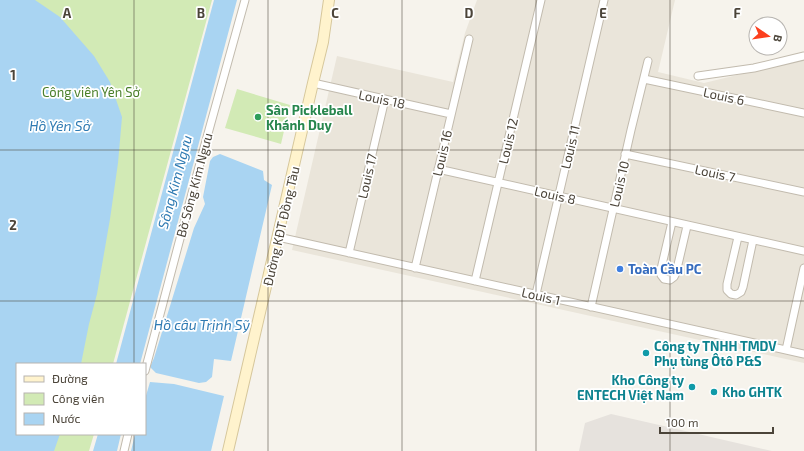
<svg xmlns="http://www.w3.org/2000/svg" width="804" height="451" font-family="'Exo 2',sans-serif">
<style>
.residential{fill:#eae5da}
.industrial{fill:#e6e2dd}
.green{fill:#d2eab5}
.water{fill:#a9d4f2}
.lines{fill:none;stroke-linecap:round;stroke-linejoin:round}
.street-casing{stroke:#c2bbae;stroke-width:9}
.secondary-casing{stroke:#d6c79b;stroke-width:12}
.street{stroke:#fff;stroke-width:7}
.secondary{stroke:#fff3cd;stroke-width:10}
.grid{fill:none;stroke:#4b4439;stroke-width:1;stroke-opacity:0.55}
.leisure-dot{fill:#2e9e5b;stroke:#fff;stroke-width:1.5}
.shop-dot{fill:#3f7fe0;stroke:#fff;stroke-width:1.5}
.culture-dot{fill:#0f9aa8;stroke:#fff;stroke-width:1.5}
.labels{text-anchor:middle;stroke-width:3.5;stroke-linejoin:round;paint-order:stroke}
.park-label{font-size:13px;fill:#4a7f2a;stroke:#fff}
.street-label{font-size:13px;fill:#4b4439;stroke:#fff}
.leisure-label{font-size:13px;font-weight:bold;fill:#27864d;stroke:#fff;text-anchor:start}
.shop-label{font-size:13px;font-weight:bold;fill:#366cbe;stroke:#fff;text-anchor:start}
.culture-label{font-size:13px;font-weight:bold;fill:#0d838f;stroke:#fff;text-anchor:start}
.water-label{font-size:14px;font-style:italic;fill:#2e7ab2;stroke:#fff}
.grid-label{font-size:13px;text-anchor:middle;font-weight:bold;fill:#4b4439;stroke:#fff;stroke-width:3.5;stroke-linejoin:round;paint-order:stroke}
</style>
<rect width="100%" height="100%" fill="#f6f3ec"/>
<path class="residential" d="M477 0H675L658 72 704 83 804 59V363L292 250 337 56 453 82 465 33Z"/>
<path class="industrial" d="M611 414 668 427 772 451H579L585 423Z"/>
<path class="green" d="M0 0H212L113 364H17V434H94L89 451H0Z
M237 89 290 105 281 144 225 128Z"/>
<path class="water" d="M0 0H35L60 17 94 56 110 82 122 117 118 163 110 219 97 294 89 324 81 364H17V434H60L54 451H0Z
M214 0H237L140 364H116Z
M220 154 263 171 264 180 272 185 231 361 214 359 212 377 206 382 199 383 156 373 150 367 154 358 194 228 205 204 203 197 210 161 213 157Z
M150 382 174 384 224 396 211 451H131L135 434H145V399Z
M98 434H121L117 451H93Z"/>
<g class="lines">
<g class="street-casing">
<path id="street" d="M698 76 754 68 804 56
M644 79 804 113
M313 83 451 114
M625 154 804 192
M438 169 804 251
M672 222 661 269V275L664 279 670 280 674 277 676 273 687 226
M278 237 804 354
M738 237 727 284V290L731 294 736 295 741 292 743 287 753 240
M349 253 385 99
M415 268 469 39
M475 281 541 0
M536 294 604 0
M591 307 631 130 648 61
M786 350 804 268
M145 371 204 148 245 0
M124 451 128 434"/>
</g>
<g class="secondary-casing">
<path id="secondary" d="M228 451 313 83 323 42 329 0"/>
</g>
<use href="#street" class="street"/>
<use href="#secondary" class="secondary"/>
</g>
<path class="grid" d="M134 0V364M268 0V451M402 0V451M536 0V451M670 0V451M0 150H804M0 301H804M134 434V451"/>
<circle class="leisure-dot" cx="258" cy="117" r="4"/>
<circle class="shop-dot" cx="620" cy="269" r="4"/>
<g class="culture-dot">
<circle cx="646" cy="353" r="4"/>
<circle cx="692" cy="387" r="4"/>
<circle cx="714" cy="392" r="4"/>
</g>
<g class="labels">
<g class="park-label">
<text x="91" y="97">Công viên Yên Sở</text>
</g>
<g class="street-label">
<text transform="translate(724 96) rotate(12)" y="5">Louis 6</text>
<text transform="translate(382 99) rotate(12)" y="5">Louis 18</text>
<text transform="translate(508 141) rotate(-77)" y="5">Louis 12</text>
<text transform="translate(570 147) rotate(-77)" y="5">Louis 11</text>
<text transform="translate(442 153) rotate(-77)" y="5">Louis 16</text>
<text transform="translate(715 173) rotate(12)" y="5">Louis 7</text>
<text transform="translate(367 176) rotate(-77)" y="5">Louis 17</text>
<text transform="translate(619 184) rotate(-77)" y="5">Louis 10</text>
<text transform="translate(194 185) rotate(-75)" y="5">Bờ Sông Kim Ngưu</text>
<text transform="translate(555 195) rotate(13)" y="5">Louis 8</text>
<text transform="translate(281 226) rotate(-77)" y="5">Đường KĐT Đồng Tàu</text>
<text transform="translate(541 296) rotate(13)" y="5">Louis 1</text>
</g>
<g class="leisure-label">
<text x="266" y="115">Sân Pickleball<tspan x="266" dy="15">Khánh Duy</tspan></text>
</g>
<g class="shop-label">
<text x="628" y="274">Toàn Cầu PC</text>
</g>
<g class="culture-label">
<text x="654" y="351">Công ty TNHH TMDV<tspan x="654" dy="15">Phụ tùng Ôtô P&amp;S</tspan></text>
<text x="684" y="385" text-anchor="end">Kho Công ty<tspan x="684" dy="15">ENTECH Việt Nam</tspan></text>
<text x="722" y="397">Kho GHTK</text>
</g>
<g class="water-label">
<text x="60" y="131">Hồ Yên Sở</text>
<text transform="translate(175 182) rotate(-75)" y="5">Sông Kim Ngưu</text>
<text x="202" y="330">Hồ câu Trịnh Sỹ</text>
</g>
</g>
<g class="grid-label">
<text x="67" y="18">A</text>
<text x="201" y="18">B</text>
<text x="335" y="18">C</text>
<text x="469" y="18">D</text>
<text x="603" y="18">E</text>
<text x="737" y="18">F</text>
<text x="13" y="80">1</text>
<text x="13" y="230">2</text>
</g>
<rect x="16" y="363" width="130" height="72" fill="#ffffff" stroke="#b7b4b0"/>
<rect x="24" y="376" width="20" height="6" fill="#fff3cd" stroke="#b7b4b0"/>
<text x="52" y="383" font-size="12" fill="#4b4439">Đường</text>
<rect x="24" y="393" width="20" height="12" fill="#d2eab5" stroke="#b7b4b0"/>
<text x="52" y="403" font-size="12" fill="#4b4439">Công viên</text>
<rect x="24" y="413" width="20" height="12" fill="#a9d4f2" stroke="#b7b4b0"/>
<text x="52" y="423" font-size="12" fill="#4b4439">Nước</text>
<g transform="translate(768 36) rotate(103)"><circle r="19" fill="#ffffff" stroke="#b7b4b0"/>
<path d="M0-3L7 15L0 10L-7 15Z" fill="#fc3f1d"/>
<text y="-6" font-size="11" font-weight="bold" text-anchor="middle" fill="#4b4439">B</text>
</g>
<path d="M660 427v6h113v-6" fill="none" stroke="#4b4439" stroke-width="2"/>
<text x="666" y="427" font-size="12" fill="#4b4439" stroke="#ffffff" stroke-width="3" paint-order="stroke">100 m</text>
</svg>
